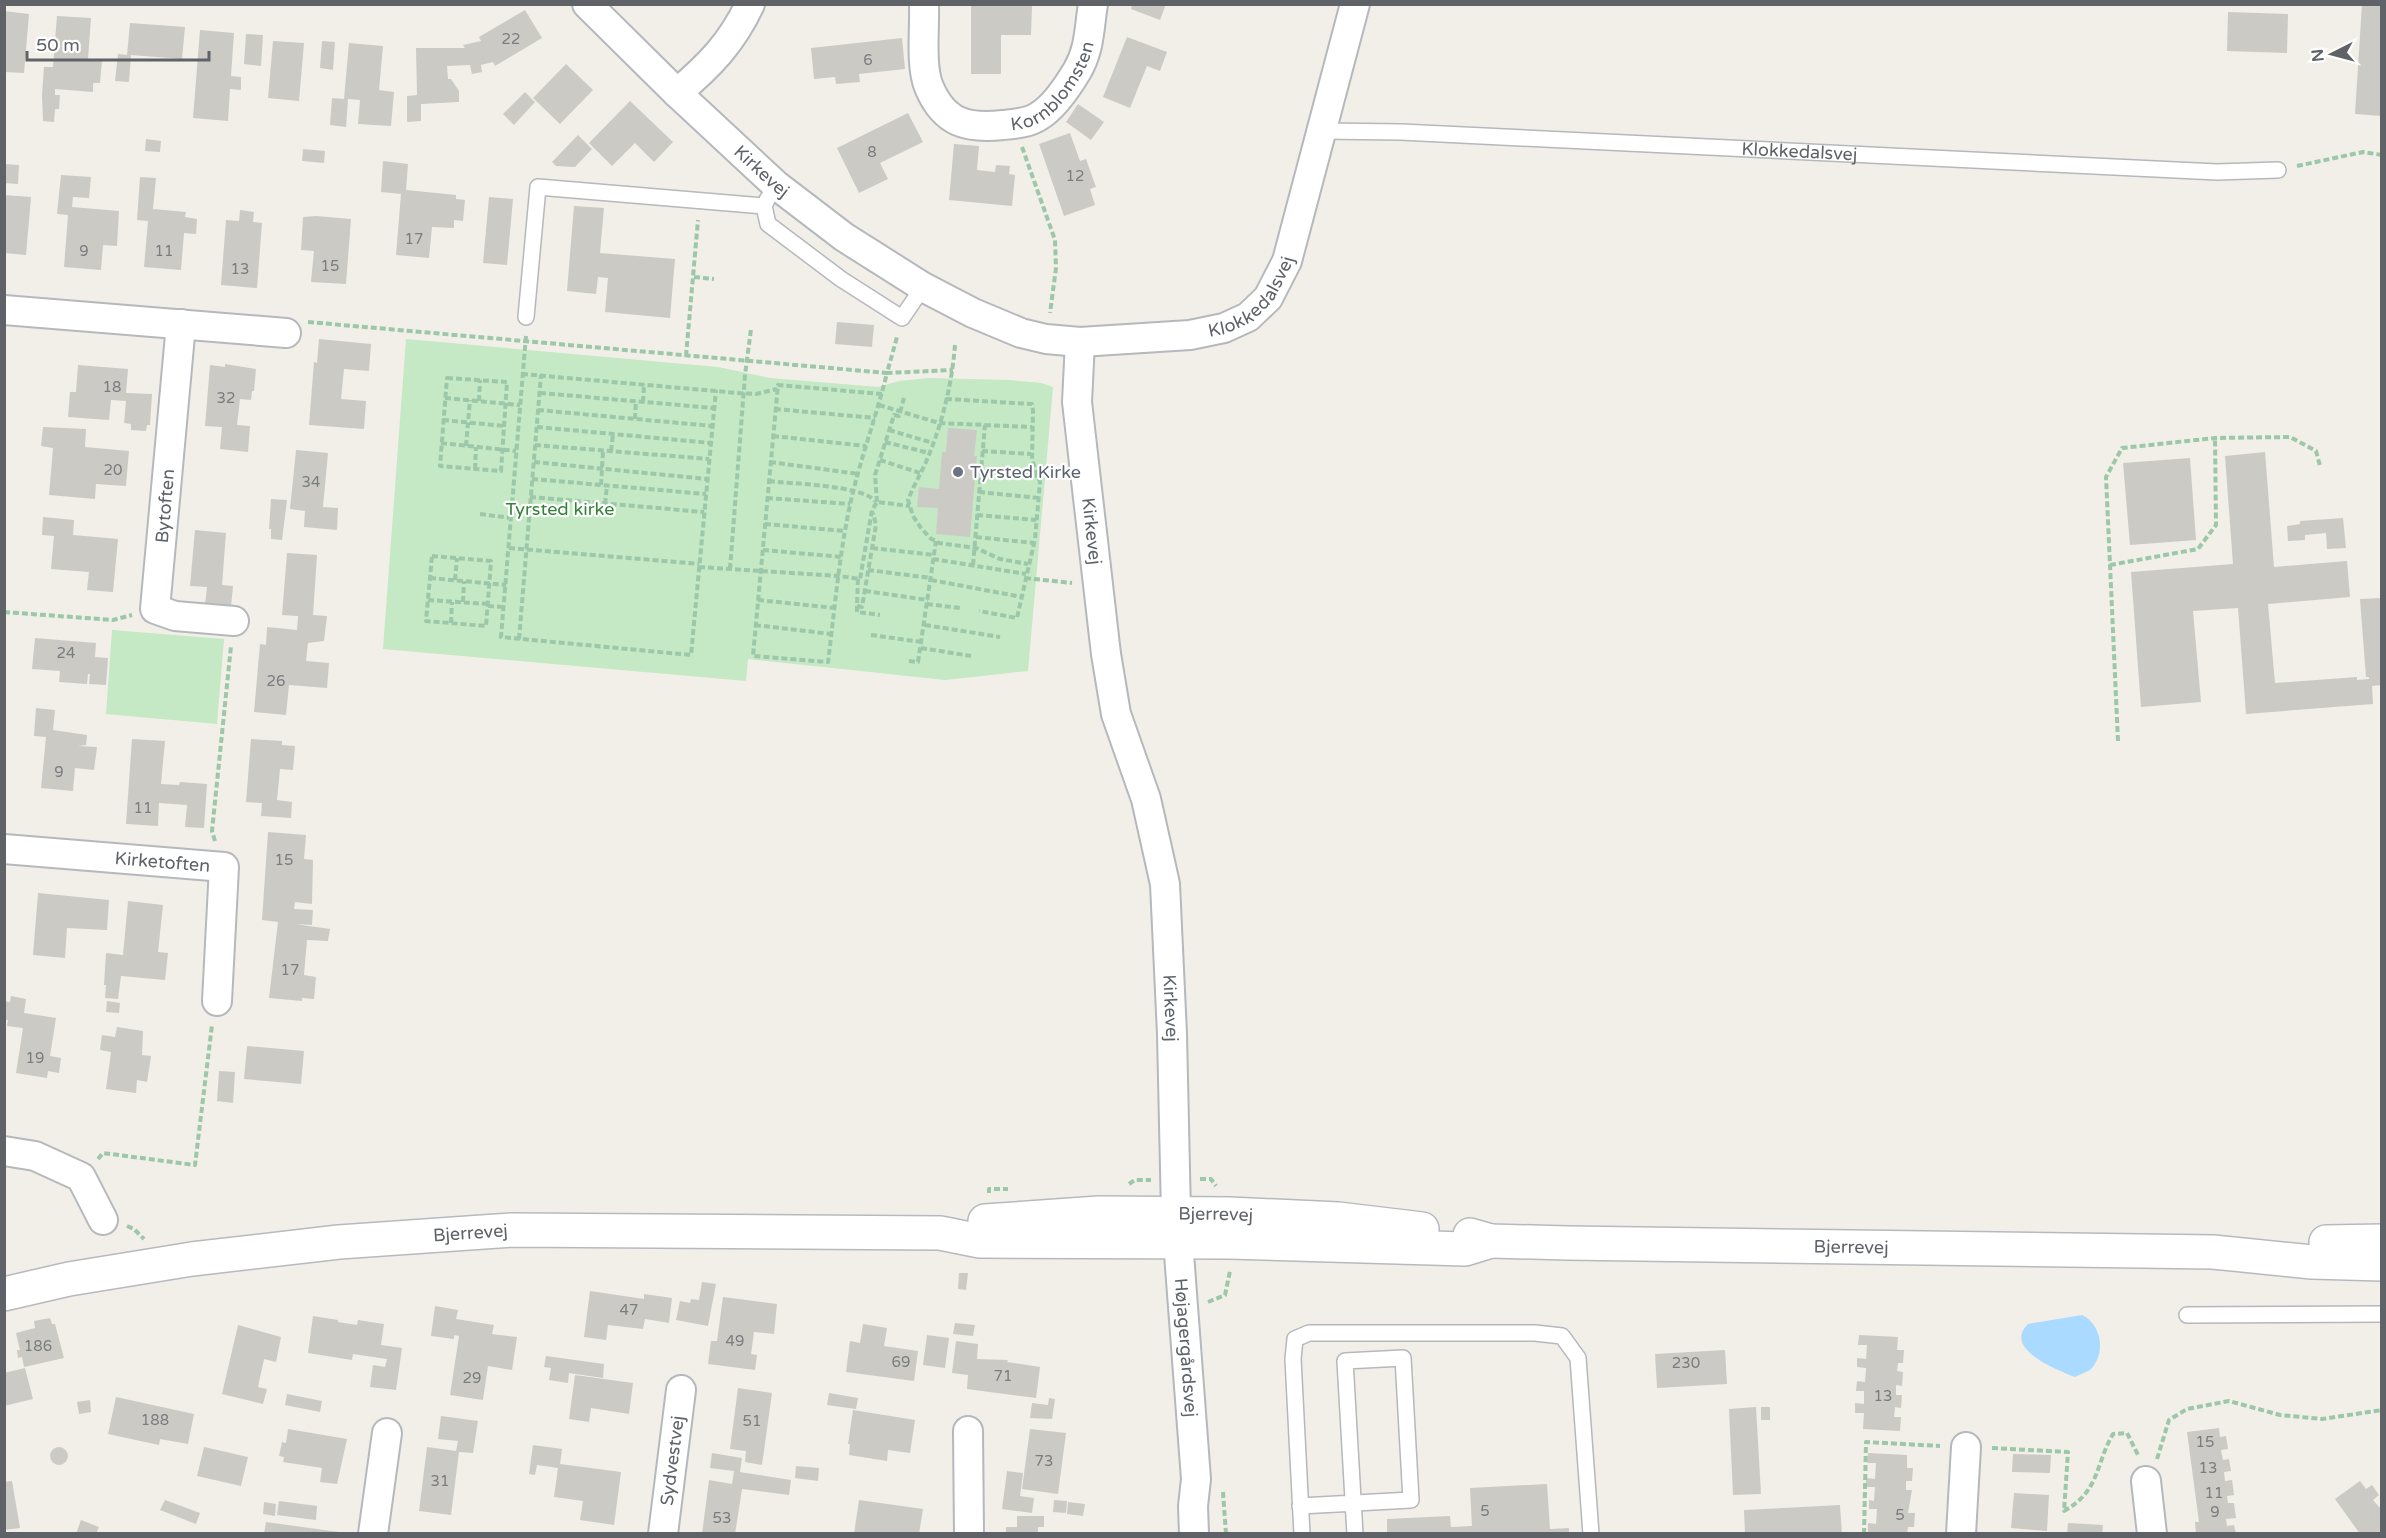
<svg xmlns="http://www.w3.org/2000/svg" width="2386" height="1538" font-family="'Varela Round',sans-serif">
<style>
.green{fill:#c5e8c5}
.water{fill:#aadaff}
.building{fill:#cccac5}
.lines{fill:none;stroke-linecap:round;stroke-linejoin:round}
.lane-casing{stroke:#b5b8bc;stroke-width:18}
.street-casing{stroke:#b5b8bc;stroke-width:32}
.secondary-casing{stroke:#b6babf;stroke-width:36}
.path{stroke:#9cc7a9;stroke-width:4;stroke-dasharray:6 3;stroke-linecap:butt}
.lane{stroke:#fff;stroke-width:15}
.street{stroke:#fff;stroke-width:28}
.secondary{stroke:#fff;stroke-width:33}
.worship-dot{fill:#6b7280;stroke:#fff;stroke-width:2}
.labels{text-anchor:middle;stroke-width:4.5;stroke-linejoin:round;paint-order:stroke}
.number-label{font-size:15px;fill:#7a7d7f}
.street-label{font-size:18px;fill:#5f6368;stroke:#fff}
.worship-label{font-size:18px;fill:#5b616d;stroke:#fff;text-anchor:start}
.park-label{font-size:18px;fill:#348238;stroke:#fff}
</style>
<rect width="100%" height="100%" fill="#f1efe8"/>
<path class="green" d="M406 339 718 367 770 378 878 387 899 381 929 378 1009 380 1042 383 1053 387 1028 671 945 680 748 659 746 681 383 649Z
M112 630 224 639 217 724 106 714Z"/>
<path class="water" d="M2082 1315C2101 1324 2106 1351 2092 1368 2088 1372 2080 1374 2075 1377 2058 1370 2002 1349 2028 1324Z"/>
<path class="building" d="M971 4 1032 6 1031 35H1001V74H971Z
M1132 4H1166L1160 20 1131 9Z
M2362 4H2382V116L2355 114Z
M525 10 542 38 495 66 493 62 481 65 482 72 472 74 470 65 447 66 448 79H451L459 91V102L421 104V121L407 122V96L417 95 416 48H465L463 45 481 41 479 37Z
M4 11 29 14 24 73 4 72Z
M2228 12 2288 14 2287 53 2227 51Z
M57 16 91 18 88 59 102 60 100 83H93V92L55 89V95H60L59 109H55L54 122 43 121 42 95 44 67H53Z
M130 23 185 27 182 59 131 55 129 82 115 81 118 54 127 55Z
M200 30 234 33 231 76 241 77V90L230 89 228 121 193 118Z
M246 34 263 35 261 66 244 64Z
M1127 37 1167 52 1160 71 1147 66 1130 108 1103 97Z
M902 38 905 69 859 74 860 82 836 84 835 77 814 79 811 48Z
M273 41 304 43 299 101 268 98Z
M322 41 335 42 333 70 320 68Z
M349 43 383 46 379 90 394 92 391 126 358 124 360 100 348 99 346 127 330 125 332 98 344 99Z
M566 64 593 90 560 124 533 98Z
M525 92 535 102 514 125 503 114Z
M630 101 673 142 654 162 635 143 612 166 589 143Z
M1078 104 1104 122 1091 140 1066 122Z
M908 113 923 142 880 163 888 179 859 193 837 148Z
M1070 133 1080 161 1086 159 1096 187 1090 189 1095 205 1064 216 1039 144Z
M578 135 592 149 575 167 556 166 552 162Z
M146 139 161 141 160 152 145 151Z
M954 144 979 146 977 170 995 172 996 165 1010 166 1009 174 1015 175 1012 206 949 200Z
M303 149 325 151 324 163 302 161Z
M383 161 408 164 406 190 456 195V199L465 200 463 221 454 220V228L432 227 429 258 396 255 401 194 381 192Z
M4 164 19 165 18 184 4 183Z
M61 175 91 177 89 198 73 197 72 207 119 211 117 246 103 245 101 270 64 267 68 215 57 214Z
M140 177 156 178 153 209 186 212 185 217 197 219 196 234 184 233 181 270 144 267 148 221 137 220Z
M4 195 31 197 26 255 4 253Z
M489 197 513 199 507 265 483 263Z
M574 206 604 208 600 253 675 259 670 318 605 312 608 278 598 277 596 294 567 291Z
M240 210 254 212 253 222 262 223 257 288 221 285 226 220 239 221Z
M316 216 351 219 346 284 311 282 314 251 301 250 303 217Z
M837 322 874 325 872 347 835 344Z
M319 339 371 344 369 371 344 369 341 399 366 401 364 429 309 425 314 362 317 363Z
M225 364 256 369 254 391H252L251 400 240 399 237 425 250 426 248 452 220 449 222 427 205 426 210 365 225 367Z
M78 365 128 369 126 393 152 394 150 425H147L146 431 131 430V424L124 423 126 401 111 400 109 420 68 417 70 392H76Z
M43 427 86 429 85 447 129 451 126 486 96 484 95 499 49 495 53 448 41 446Z
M948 428 977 430 974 456H977L970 537 936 534 938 508 917 507 919 487 939 489 942 452H946Z
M296 450 328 453 323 507 338 508 337 530 304 527 305 511 290 509Z
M2265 452 2274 567 2347 561 2350 597 2268 604 2275 683 2357 677V680L2369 679V677H2366L2360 599 2382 598V685L2372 686 2373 704 2246 714 2238 608 2193 611 2201 702 2141 707 2131 572 2233 564 2225 456Z
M2190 458 2196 540 2130 545 2123 463Z
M271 499 287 500 282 540 271 539V529H269Z
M43 517 74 520 73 535 118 539 113 592 87 590 89 572 51 569 54 536 42 535Z
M2343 518 2346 548 2327 549 2326 533 2305 535V540L2288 541 2287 526 2300 524V521Z
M195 530 226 533 222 585 233 586 231 607 205 605 207 587 190 586Z
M287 553 317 555 313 615 327 616 324 641 308 643 306 661 329 663 327 688 289 685 286 715 254 712 260 644 266 645 267 627 297 630 298 616 282 615Z
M35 638 96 643 95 657 108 658 106 685 89 684 90 674H88L87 684 59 682 60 671 32 669Z
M36 708 55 710 53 730 87 735 86 745 78 746 97 747 94 770 75 768 73 791 41 788 46 737 34 736Z
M132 739 165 741 161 784 179 785 180 782 207 784 204 828 185 827 187 805 159 803 158 826 126 824Z
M251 739 282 741V745L295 746 293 770 280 769 277 800 292 802 291 818 261 816 262 803 246 802Z
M268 832 306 835 304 859 313 860 312 904 295 902 294 909 313 910 312 925 295 924 330 929 328 941 307 940 304 975 316 977 314 999 302 998V1001L269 998 278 922 262 920Z
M38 893 109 900 107 930 67 928 65 958 33 955Z
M128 901 163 905 158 952 168 953 165 980 121 976 118 999 105 998 106 985H104L106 953 123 955Z
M11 996 26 999 24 1013 56 1018 50 1056 61 1058 59 1073 48 1071 47 1078 16 1073 23 1028 7 1026 8 1020H4V1001L10 1002Z
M107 1001 120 1003 119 1013 106 1012Z
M117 1027 143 1031 142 1055 151 1056 147 1082 137 1080 136 1093 106 1089 111 1052 100 1050 102 1035 115 1037Z
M247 1046 304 1051 301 1084 244 1079Z
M219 1071 235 1072 233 1103 217 1101Z
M959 1273H968L966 1290 958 1289Z
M702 1282 716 1284 708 1326 676 1320 680 1301 690 1303 691 1299 699 1300Z
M590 1291 644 1299V1294L672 1298 669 1323 645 1319 643 1329 608 1325 606 1340 584 1337Z
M723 1297 777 1304 774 1334 754 1332 751 1354 757 1355 755 1370 708 1364 711 1341H717Z
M435 1306 458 1310 456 1319 494 1325 492 1334 517 1337 512 1370 488 1366 483 1400 450 1395 459 1336 454 1335V1339L431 1336Z
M313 1316 338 1320V1322L357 1325 358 1320 384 1324 381 1345 402 1348 396 1390 370 1387 373 1365 385 1367 387 1359 353 1354 352 1360 308 1353Z
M50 1318 52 1324H55L64 1358 24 1367 22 1357 18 1358 17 1350H20L16 1333 35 1328 34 1321Z
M955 1323 975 1325 973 1336 953 1334Z
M863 1324 887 1328 884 1346 918 1351 914 1381 846 1372 850 1341 860 1343Z
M238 1325 281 1337 276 1362 264 1359 258 1387 267 1389 263 1404 222 1394Z
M927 1335 949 1338 945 1368 923 1365Z
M1859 1335 1898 1337 1897 1350H1904L1903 1363H1898L1897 1371 1903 1372 1902 1386 1896 1385V1395H1902L1901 1408 1895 1407 1894 1417H1901L1900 1431 1863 1429 1864 1413H1855V1403L1864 1404V1391H1856L1857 1381 1865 1382 1866 1368 1857 1367V1358L1866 1359 1867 1345H1858Z
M956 1341 978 1344 977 1359 1008 1360 1007 1362 1040 1367 1036 1398 967 1389 968 1375 952 1373Z
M1725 1350 1727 1384 1657 1388 1655 1354Z
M546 1356 604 1364 603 1378 569 1373 568 1383 549 1380 551 1368 544 1367Z
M25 1368 33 1399 4 1406V1373Z
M575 1375 633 1383 629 1414 591 1408 589 1422 569 1419Z
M738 1388 772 1393 762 1465 745 1462 746 1451 730 1449Z
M829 1393 858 1398 856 1409 827 1405Z
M287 1394 322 1401 320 1412 285 1405Z
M116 1397 194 1414 188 1444 160 1439 159 1445 108 1434Z
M1049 1398 1055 1399 1052 1419 1030 1418 1032 1403 1048 1405Z
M90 1400 91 1412 79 1414 77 1402Z
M1756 1407 1761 1494 1733 1495 1729 1409Z
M1761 1407H1770V1420H1761Z
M853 1410 915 1420 910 1453 888 1450 887 1461 849 1455 850 1444H848Z
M441 1416 478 1421 473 1453 459 1452 451 1515 419 1511 427 1447 456 1451 458 1441 438 1439Z
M2219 1428 2220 1437 2226 1436 2228 1449 2221 1450 2223 1460 2229 1459 2231 1471 2224 1472 2225 1481 2232 1480 2234 1495 2227 1496 2228 1503H2234L2236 1518 2226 1519 2227 1526 2234 1525 2236 1534H2196L2195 1522H2199L2187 1432Z
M288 1429 347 1439 337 1484 320 1482 322 1468 283 1462 284 1457 279 1456 282 1442 286 1443Z
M1030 1429 1066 1433 1058 1494 1022 1489Z
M533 1445 562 1449 560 1464 621 1472 614 1525 580 1520 583 1501 554 1497 558 1468 537 1465 535 1475 529 1474Z
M204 1447 248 1457 241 1486 197 1476Z
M50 1456a9 9 0 1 1 18 0a9 9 0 1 1-18 0Z
M712 1453 742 1458 740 1472 791 1480 789 1495 742 1489 735 1534H702L709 1480 732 1484 734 1471 710 1468Z
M1868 1453 1907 1455V1468H1913L1912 1481H1906V1490H1912L1908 1513H1915L1914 1527H1908L1907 1534 1868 1532V1523L1876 1524 1877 1509H1869V1500L1874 1501 1875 1487H1866V1478L1875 1479 1876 1463H1867Z
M2013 1454 2051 1455 2050 1473 2012 1472Z
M796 1466 819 1468 818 1481 795 1478Z
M1007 1471 1023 1473 1020 1496 1034 1498 1032 1513 1002 1509Z
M12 1481 20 1528 4 1530V1482Z
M2360 1481 2366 1489 2372 1485 2379 1495 2373 1500 2379 1507 2382 1506V1534H2360L2335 1499Z
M1547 1484 1550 1529 1569 1528V1534H1387V1519L1450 1516 1451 1527 1472 1526 1470 1488Z
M2014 1493 2049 1495 2047 1531 2011 1528Z
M165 1500 200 1513 196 1524 160 1510Z
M859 1500 923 1509 919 1534H854Z
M1054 1500 1067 1501 1066 1513 1053 1512Z
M279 1501 317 1506 316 1520 277 1515Z
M264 1502 276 1504 275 1516 263 1514Z
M1068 1502 1085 1504 1083 1516 1067 1514Z
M1840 1505 1842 1534H1745L1744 1510Z
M1017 1516H1044V1527H1038V1534H1006V1527H1017Z
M81 1520 99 1527 96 1534H76Z
M266 1522 339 1532 338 1534H264Z
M2068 1523 2103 1525 2102 1534H2067Z"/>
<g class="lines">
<g class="lane-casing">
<g id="lane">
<path id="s1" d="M1322 131 1401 132 2217 172 2278 170"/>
<path d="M768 198 764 206 768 224 841 279 902 318 923 287"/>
<path d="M526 317 538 187 764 206"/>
<path d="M2187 1315 2382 1314"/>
<path d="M1300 1506 1411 1500 1403 1358 1345 1361 1355 1534"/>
<path d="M1302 1534 1293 1359 1295 1339 1309 1333H1535L1562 1336 1578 1358 1591 1534"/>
</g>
</g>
<g class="street-casing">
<g id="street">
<path id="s2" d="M587 4 677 93 776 185 844 237 923 287 973 313 1021 333 1046 339 1080 342 1190 335 1224 328 1248 317 1268 298 1287 261 1355 4"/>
<path id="s3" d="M924 4C925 27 920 66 929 87 944 123 967 129 1003 125 1015 124 1029 123 1039 116 1054 107 1068 86 1077 71 1090 49 1089 28 1093 4"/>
<path d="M677 93C709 66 732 43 750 4"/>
<path d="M4 310 286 333"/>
<path d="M181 324 155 609 175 616 234 621"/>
<path id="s4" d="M1080 342 1077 402 1106 654 1116 714 1146 799 1165 884 1172 1034 1176 1214 1196 1479 1193 1506 1194 1534"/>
<path id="s5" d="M4 849 224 867 217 1001"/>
<path d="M4 1151 35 1156 81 1177 103 1220"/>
<path d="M968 1431 969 1534"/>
<path d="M2146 1481 2152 1534"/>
<path d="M373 1534 387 1433"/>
<path id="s6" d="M663 1534 681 1390"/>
<path d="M1961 1534 1966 1447"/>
</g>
</g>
<g class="secondary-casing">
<g id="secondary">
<path id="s7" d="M985 1221 1099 1213 1229 1214 1338 1219 1422 1229"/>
<path id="s8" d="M1470 1235 1491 1241 1567 1243 2213 1252 2312 1262 2382 1264"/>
<path d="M2326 1242 2382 1241"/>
<path id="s9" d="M4 1294 69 1279 192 1259 339 1242 512 1230 940 1233 980 1241 1230 1242 1465 1249 1491 1241"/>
</g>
</g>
<path class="path" d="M1022 147 1055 240 1056 268 1050 313
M2297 166 2363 152 2382 155
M694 277 714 279
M308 322 887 373 897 337
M526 336 501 637 691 655 716 390
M955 345C952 384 942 425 926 462 920 475 913 487 908 500L913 516 921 528 930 538 939 543 976 548 1000 559 1028 564
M686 356 698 220
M522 374 738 393 756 394 777 389
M447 378 507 382 501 471 440 466Z
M540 393 714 408
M882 394 778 385 753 656 828 662C834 615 838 567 847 520 856 470 875 422 887 373L953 370
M445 398 520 405
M946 399 1032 404 1033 411 1032 460 1040 482 1035 539 1017 618 979 611
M479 401 480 380
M643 402 644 384
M879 405 939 423 985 425 973 565
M775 409 875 418
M538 410 712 426
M635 419 636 401
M443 420 504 426
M985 425 1032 427
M537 427 711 443
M889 430 933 443
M773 436 866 446
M885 442 929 453
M441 443 516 451
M535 445 709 459
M466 446 470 400
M611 451 613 434
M982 451 1031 454
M880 460 920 473
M534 462 707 479
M770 462 859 474
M475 469 476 447
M981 471 1037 476
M532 479 706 494
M769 481C791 484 862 485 875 501
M601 485 603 451
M979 492 1039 498
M530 497 704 512
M767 498 850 504
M877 502 875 475 894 415 899 416 904 398
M605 504 607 485
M480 514 511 518
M977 515 1036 520
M765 524 845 531
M976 537 1034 543
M509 548 699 564
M872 548 934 555
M763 550 842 557
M432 556 491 561 486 626 426 621Z
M933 559 1026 574
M2110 565 2198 549 2216 525 2215 438
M699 567 839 576 860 579 872 510 877 502 910 506
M730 569 745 375 751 329
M868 570 931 578
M430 578 506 585
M1025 578 1072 583
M858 579 857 606 862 607 876 525 873 513
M455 580 457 558
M931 580 1022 597
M865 591 928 600
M428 600 488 604
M758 600 835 608
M463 602 464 581
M927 604 960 608
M488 606 504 607
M857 606V612L880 615
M4 612 113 620 132 615
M451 623 452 602
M755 625 831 634
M925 625 1000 637
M871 635 922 642
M519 639 541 375
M921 648 971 656
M909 661 918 662 936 541
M2118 741 2106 477 2122 448 2215 438 2290 437 2316 451 2320 466
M215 841 212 831 231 646
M98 1159 103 1153 195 1165 212 1025
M1200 1179H1211L1216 1186
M1129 1184 1135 1180H1151
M989 1193V1189H1008
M127 1226 134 1229 144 1239
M1208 1302 1225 1295 1230 1271
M1992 1448 2068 1452 2064 1511C2100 1491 2095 1465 2113 1434L2127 1433 2139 1457
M2157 1459 2169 1420 2187 1409 2229 1401 2280 1415 2322 1419 2382 1410
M1223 1492 1226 1534
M1864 1534 1866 1442 1940 1446"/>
<use href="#lane" class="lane"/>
<use href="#street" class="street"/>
<use href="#secondary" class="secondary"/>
</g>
<circle class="worship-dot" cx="958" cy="472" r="6"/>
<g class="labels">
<g class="number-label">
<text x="511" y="44">22</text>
<text x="868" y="65">6</text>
<text x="872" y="157">8</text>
<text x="1075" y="181">12</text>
<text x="414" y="244">17</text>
<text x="84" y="256">9</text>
<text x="164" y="256">11</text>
<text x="330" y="271">15</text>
<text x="240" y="274">13</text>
<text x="112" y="392">18</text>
<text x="226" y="403">32</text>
<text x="113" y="475">20</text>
<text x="311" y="487">34</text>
<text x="66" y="658">24</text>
<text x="276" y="686">26</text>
<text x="59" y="777">9</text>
<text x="143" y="813">11</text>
<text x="284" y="865">15</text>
<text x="290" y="975">17</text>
<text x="35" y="1063">19</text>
<text x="629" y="1315">47</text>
<text x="735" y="1346">49</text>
<text x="38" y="1351">186</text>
<text x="901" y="1367">69</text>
<text x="1686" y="1368">230</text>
<text x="1003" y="1381">71</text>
<text x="472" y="1383">29</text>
<text x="1883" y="1401">13</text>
<text x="155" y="1425">188</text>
<text x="752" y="1426">51</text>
<text x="2205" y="1447">15</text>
<text x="1044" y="1466">73</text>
<text x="2208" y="1473">13</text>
<text x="440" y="1486">31</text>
<text x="2214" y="1498">11</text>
<text x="1485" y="1516">5</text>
<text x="2215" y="1517">9</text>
<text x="1900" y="1520">5</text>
<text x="722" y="1523">53</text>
</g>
<g class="street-label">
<text dy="6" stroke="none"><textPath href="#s3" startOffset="243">Kornblomsten</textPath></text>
<text dy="6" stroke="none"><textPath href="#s1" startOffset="478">Klokkedalsvej</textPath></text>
<text dy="6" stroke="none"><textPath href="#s2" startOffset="242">Kirkevej</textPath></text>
<text dy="6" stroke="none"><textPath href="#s2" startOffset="796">Klokkedalsvej</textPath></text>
<text transform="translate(165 506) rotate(-85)" y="6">Bytoften</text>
<text dy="6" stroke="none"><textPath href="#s4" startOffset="190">Kirkevej</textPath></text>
<text dy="6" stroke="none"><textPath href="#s5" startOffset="159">Kirketoften</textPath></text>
<text dy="6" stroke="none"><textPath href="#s4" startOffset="676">Kirkevej</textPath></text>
<text dy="6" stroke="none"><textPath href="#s7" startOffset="231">Bjerrevej</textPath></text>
<text dy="6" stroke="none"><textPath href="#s9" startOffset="471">Bjerrevej</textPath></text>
<text dy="6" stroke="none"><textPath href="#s8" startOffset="382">Bjerrevej</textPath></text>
<text dy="6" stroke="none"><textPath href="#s4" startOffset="1016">Højagergårdsvej</textPath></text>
<text dy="6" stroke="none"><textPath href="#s6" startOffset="74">Sydvestvej</textPath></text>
</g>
<g class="worship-label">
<text x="970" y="478">Tyrsted Kirke</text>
</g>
<g class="park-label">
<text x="560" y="515">Tyrsted kirke</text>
</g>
</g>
<rect width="2386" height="1538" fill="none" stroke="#5f6368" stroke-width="12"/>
<g transform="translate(2332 54) rotate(264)" stroke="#ffffff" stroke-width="4.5" paint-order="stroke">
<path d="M0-4.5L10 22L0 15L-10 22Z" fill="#5f6368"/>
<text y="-9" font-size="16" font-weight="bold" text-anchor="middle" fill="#5f6368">N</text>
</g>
<path d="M27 51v9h182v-9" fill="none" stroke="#5f6368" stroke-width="3"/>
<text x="36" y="51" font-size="18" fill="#5f6368" stroke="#ffffff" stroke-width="4.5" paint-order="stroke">50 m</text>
</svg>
